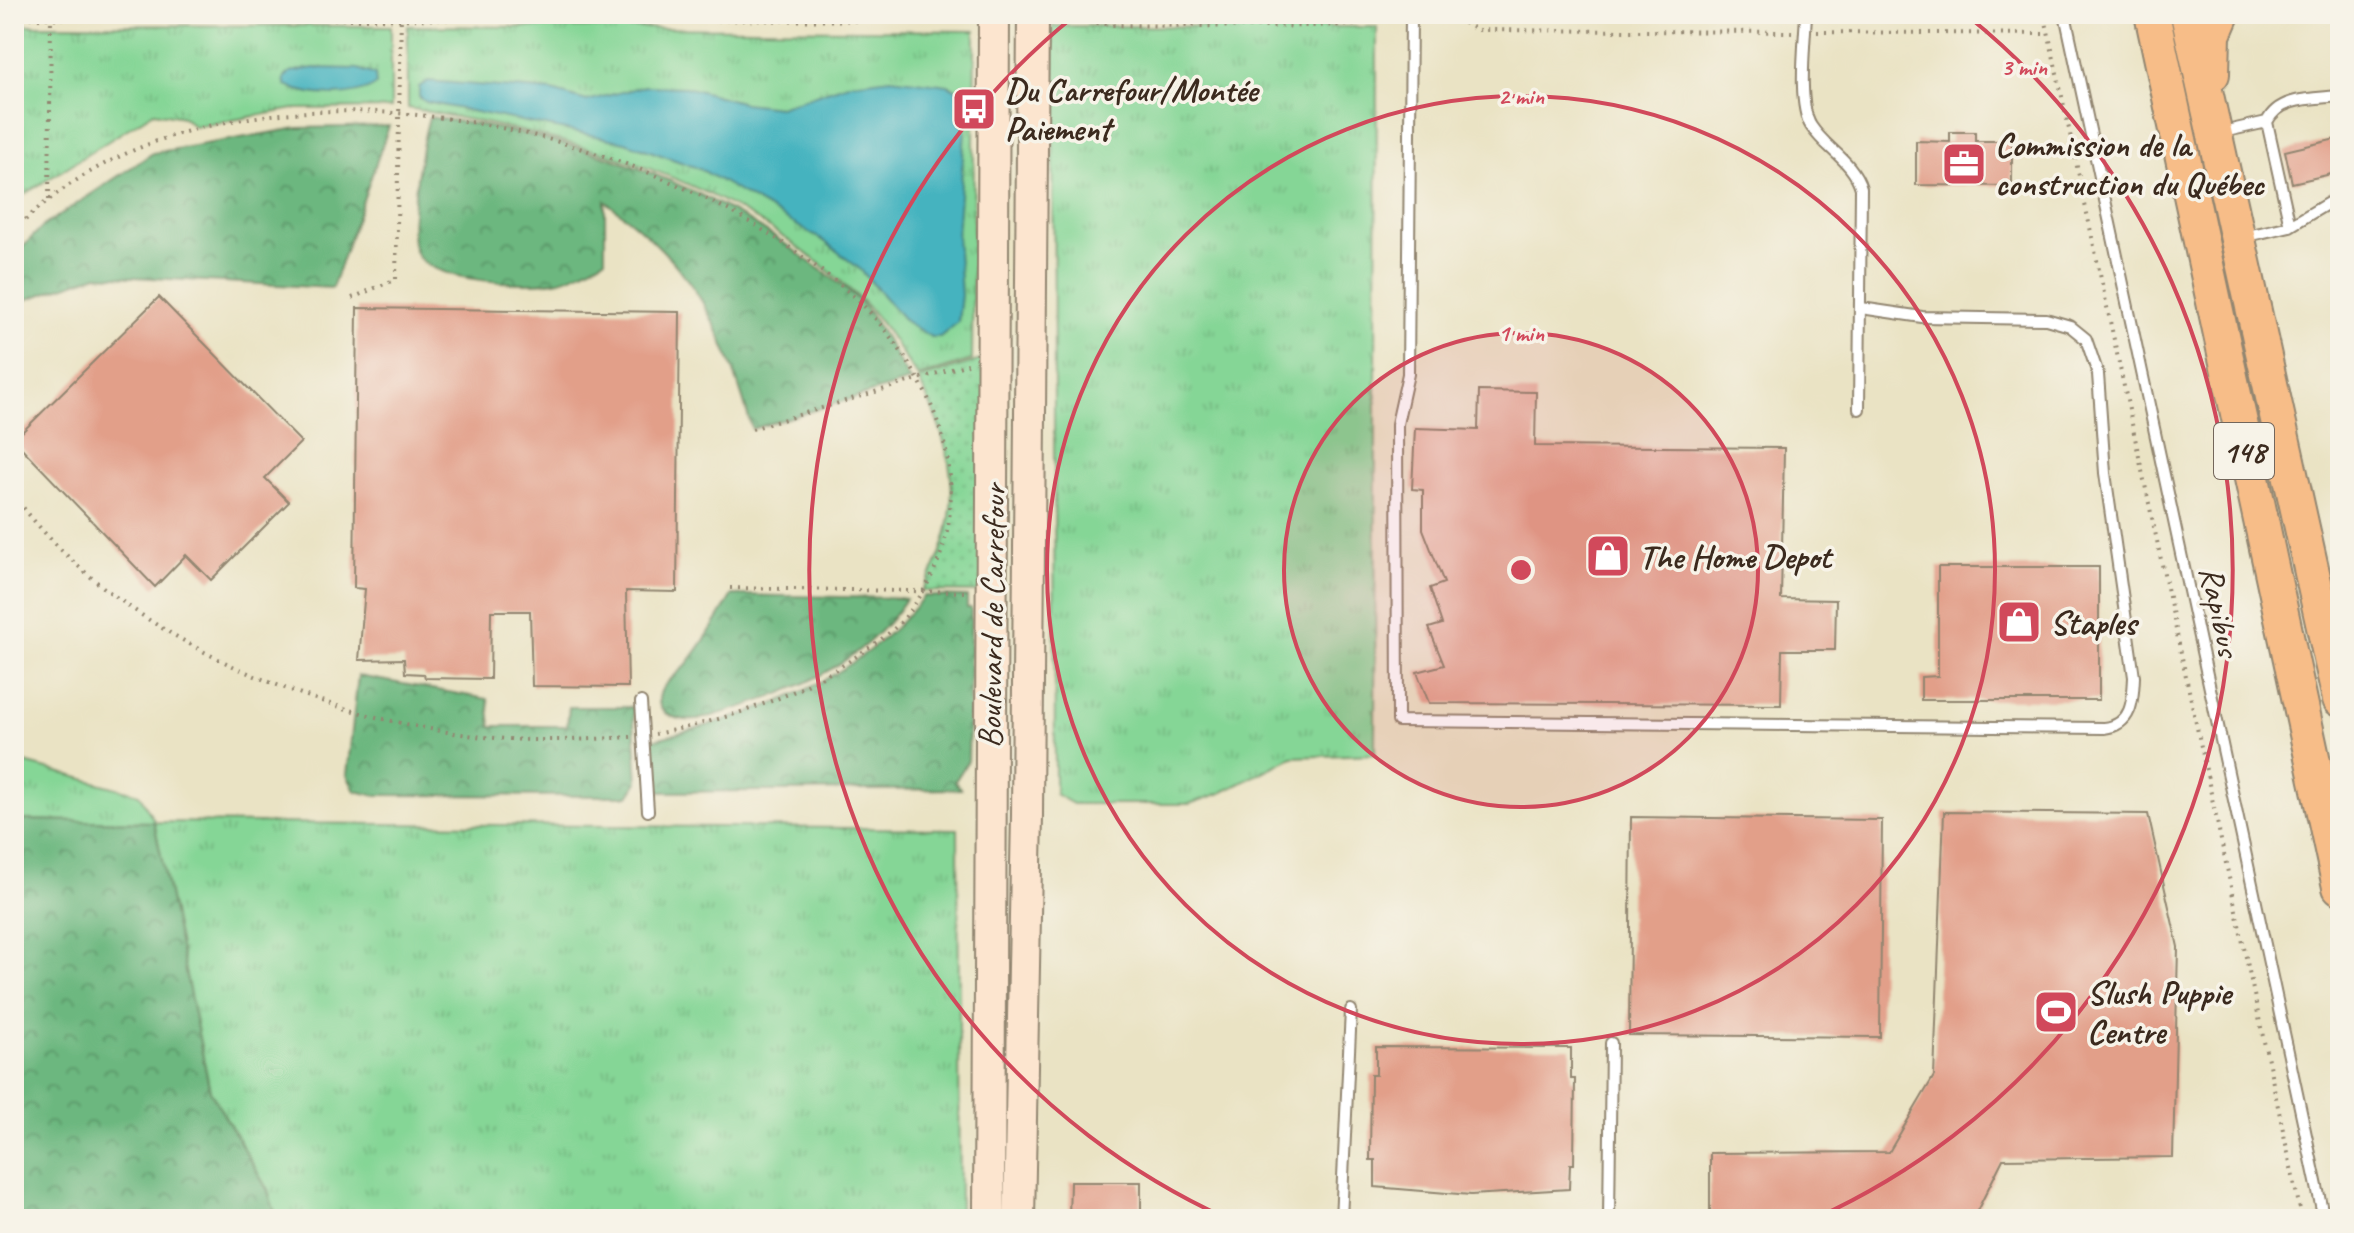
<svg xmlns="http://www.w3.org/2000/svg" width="2354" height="1233" font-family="Caveat,sans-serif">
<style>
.grass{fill:url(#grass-tufts);stroke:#60805a;stroke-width:2}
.forest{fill:url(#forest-crowns);stroke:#54704e;stroke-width:2}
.garden{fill:url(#garden-dots);stroke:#60805a;stroke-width:2}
.water{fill:#44b3bf;stroke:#406e6e;stroke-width:2}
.building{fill:#e29f89}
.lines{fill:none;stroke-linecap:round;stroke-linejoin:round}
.lane-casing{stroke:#928671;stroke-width:14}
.secondary-casing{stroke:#928671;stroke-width:34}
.primary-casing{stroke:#928671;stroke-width:38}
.path{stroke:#928671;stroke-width:4;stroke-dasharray:2 6;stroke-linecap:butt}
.lane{stroke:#fff;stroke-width:10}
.secondary{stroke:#fce5cf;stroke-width:30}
.primary{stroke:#f7bd88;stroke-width:34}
.ring{fill:none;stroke:#d1495b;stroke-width:4}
.labels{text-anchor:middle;stroke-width:7;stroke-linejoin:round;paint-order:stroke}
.shield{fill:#f7f3e8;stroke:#73665b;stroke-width:2}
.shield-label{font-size:32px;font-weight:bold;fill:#3b2a1e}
.poi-label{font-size:34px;font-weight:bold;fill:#3b2a1e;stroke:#f7f3e8;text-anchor:start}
.street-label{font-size:34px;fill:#3b2a1e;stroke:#f7f3e8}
.centre{fill:#d1495b;stroke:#f7f3e8;stroke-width:4}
.ring-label{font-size:24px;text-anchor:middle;font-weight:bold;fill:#d1495b;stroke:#f7f3e8;stroke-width:7;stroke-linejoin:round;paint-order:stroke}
</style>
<defs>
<pattern id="grass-tufts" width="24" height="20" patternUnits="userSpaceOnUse" patternTransform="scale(2)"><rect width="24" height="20" fill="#85d696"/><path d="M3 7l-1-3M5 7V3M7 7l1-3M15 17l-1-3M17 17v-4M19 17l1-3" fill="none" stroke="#74b881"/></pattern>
<pattern id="forest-crowns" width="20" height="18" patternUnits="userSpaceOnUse" patternTransform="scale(2)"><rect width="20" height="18" fill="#6cb77f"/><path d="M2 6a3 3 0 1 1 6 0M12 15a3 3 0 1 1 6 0" fill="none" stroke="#5a9567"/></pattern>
<pattern id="garden-dots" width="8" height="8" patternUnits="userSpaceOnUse" patternTransform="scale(2)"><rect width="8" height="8" fill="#85d696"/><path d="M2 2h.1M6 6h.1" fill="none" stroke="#74b881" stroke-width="1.8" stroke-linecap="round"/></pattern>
</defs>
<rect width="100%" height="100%" fill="#f7f3e8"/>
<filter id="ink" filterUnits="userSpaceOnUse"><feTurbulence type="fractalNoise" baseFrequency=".0125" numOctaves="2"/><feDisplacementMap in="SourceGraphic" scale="16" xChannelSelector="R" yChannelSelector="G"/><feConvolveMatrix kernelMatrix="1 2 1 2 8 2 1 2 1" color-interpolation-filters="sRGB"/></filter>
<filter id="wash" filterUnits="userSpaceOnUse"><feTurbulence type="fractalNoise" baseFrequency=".006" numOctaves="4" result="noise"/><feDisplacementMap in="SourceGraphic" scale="32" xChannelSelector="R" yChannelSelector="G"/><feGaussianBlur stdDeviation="1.8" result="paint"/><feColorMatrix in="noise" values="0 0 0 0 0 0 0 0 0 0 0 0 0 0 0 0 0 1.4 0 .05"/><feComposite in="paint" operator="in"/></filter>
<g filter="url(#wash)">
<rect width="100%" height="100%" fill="#eae3c4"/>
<path class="grass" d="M14 25 391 26V108L294 109 194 127 183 117 154 112 14 201Z
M408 26 975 31 972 360 918 377C899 351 883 321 860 299 732 175 577 139 408 108Z
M1053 26 1377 27 1375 754 1292 757 1221 793 1189 804H1073L1055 794Z
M14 760 139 794 155 822 958 829 960 1219H277L267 1189 210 1091 154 822 14 820Z"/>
<path class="forest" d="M429 117C567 136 698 177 810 262 828 276 852 290 866 309 883 331 896 358 910 381L752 429C721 322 697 269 605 201V259C591 267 576 276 560 280 531 287 427 283 415 251 406 230 422 142 429 117Z
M389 126 332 288 97 275 14 304V256L42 227 153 153 298 128Z
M732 595 899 598 906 599C860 671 776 699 697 720 681 721 651 716 661 691 665 682 680 672 687 664 704 643 718 619 732 595Z
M924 596 967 597V608H971L968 761 955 781 961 789 660 792 652 740C760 713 852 686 924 596Z
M358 676 488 699 491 726H567L569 707H633L638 782 629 796 373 795 355 791 347 775Z
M14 820 154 822 210 1091 267 1189 277 1219H14Z"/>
<path class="garden" d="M994 356 993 592 922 591C967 516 957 453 918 379Z"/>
<path class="water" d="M314 68 358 69 375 75 376 85C352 99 312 97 286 86L284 79 290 72Z
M891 78 948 85 956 89 966 118 957 235 961 295 958 322 940 337H931L905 321 861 270 824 241 700 169 625 142 426 102 419 97V87L428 81 552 91 587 101 645 86 686 87 744 103 779 107 851 83Z"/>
<g id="blocks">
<path class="building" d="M1950 132H1975V141H2012V186L1916 185V141L1950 142Z
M2340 138V172L2292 183 2285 151Z
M159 297 301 442 265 478 289 502 211 580 186 555 155 587 14 440Z
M357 308 680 312 677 592 626 591 628 687 532 686 530 611H491L490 679 425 678 424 674 405 673 404 659 359 660 365 589 354 588Z
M1479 391 1536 392 1535 446 1784 448 1781 599 1836 600 1835 650H1782L1781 705 1429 703 1417 672 1444 665 1429 628 1442 624 1430 588 1444 583 1423 529V490L1412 489 1415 428 1478 430Z
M1938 567H2099V700H1921V677L1938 676Z
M1944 812 2148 814 2178 947 2173 1157 2003 1159 1973 1219H1710V1153L1889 1152 1934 1076Z
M1631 817 1882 820 1880 1037 1629 1035Z
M1376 1047 1571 1048V1079H1575L1574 1164H1570L1569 1189 1471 1195 1375 1187V1160H1370L1371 1075H1376Z
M1070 1182H1141V1219H1069Z"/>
</g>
</g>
<g filter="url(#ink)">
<use href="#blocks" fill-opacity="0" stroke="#928671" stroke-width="2"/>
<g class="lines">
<g class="lane-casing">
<path id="lane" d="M1411 14 1408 374 1397 424 1398 721 2104 728C2132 725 2133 701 2134 677L2105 473 2098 374 2086 339 2070 326 2046 319 1922 317 1861 308
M1806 14C1805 41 1797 104 1811 126 1826 149 1853 161 1861 188L1859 409
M2065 14 2324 1219
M2267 122 2290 226
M2218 133 2267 122C2279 96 2314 99 2340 96
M2243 237 2290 226 2340 196
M641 702 648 811
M1341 1219 1351 1010
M1609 1219 1611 1043"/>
</g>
<g class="secondary-casing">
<path id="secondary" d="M989 1219 994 14
M1019 1219 1027 815 1033 14"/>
</g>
<g class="primary-casing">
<path id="primary" d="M2152 14 2340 887
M2188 14 2340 699
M2212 74 2213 35 2222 14"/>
</g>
<path class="path" d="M2045 17 2302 1219
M14 18 972 21
M1057 18 1113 25 1263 27 1355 25 1377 17
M1457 19 1477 30 1792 32
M1817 32 2047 34
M49 200 51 18
M14 231C209 31 609 109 811 263 829 277 849 290 865 307 947 395 988 513 906 616 895 630 879 641 864 651 801 696 731 719 655 734
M352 298 396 279 401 14
M752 429 968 364
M14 495C115 636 316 718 484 737 532 742 583 740 631 737
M730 588 967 592"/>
<use href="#lane" class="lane"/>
<use href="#secondary" class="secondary"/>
<use href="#primary" class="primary"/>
</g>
</g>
<circle cx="1521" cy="570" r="237" fill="#d1495b" fill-opacity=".12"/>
<g class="ring">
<circle cx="1521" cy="570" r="237"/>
<circle cx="1521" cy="570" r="474"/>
<path d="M1226 1218A712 712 0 0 1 1073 17M1969 17A712 712 0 0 1 1816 1218"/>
</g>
<defs>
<g id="bus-square" transform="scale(2.3)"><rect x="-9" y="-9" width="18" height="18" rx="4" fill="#d1495b" stroke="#f7f3e8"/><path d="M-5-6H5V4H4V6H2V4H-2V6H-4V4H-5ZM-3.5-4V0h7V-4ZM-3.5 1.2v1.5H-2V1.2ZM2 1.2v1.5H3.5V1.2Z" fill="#fff"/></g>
<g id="office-square" transform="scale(2.3)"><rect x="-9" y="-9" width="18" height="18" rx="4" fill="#d1495b" stroke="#f7f3e8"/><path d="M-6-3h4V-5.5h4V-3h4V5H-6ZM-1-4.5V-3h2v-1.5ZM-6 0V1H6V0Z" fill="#fff"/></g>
<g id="shop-square" transform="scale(2.3)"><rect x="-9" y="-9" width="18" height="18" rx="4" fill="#d1495b" stroke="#f7f3e8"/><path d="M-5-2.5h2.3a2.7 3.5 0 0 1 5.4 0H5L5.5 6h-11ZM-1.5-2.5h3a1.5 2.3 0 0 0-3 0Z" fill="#fff"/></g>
<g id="stadium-square" transform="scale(2.3)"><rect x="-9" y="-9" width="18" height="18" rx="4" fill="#d1495b" stroke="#f7f3e8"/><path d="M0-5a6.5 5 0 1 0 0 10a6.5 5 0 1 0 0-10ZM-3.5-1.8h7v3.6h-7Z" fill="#fff"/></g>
</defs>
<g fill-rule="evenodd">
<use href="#bus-square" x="974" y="109"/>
<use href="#office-square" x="1964" y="164"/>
<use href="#shop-square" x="1608" y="556"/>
<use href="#shop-square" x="2019" y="622"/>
<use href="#stadium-square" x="2056" y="1012"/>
</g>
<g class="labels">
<rect class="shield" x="2214" y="423" width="60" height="56" rx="6"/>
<g class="shield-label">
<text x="2244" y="462">148</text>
</g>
<g class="poi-label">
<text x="1005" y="101">Du Carrefour/Montée<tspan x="1005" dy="39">Paiement</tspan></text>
<text x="1995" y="156">Commission de la<tspan x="1995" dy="39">construction du Québec</tspan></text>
<text x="1639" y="568">The Home Depot</text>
<text x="2050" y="634">Staples</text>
<text x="2087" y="1004">Slush Puppie<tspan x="2087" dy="39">Centre</tspan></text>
</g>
<g class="street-label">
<text transform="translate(2221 611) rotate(78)" y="12">Rapibus</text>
<text transform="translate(991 616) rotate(-89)" y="12">Boulevard de Carrefour</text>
</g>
</g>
<circle cx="1521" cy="570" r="12" class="centre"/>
<g class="ring-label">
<text x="2024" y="75">3 min</text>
<text x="1521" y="104">2 min</text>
<text x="1521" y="341">1 min</text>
</g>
<rect width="2354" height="1233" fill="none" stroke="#f7f3e8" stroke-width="48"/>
</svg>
